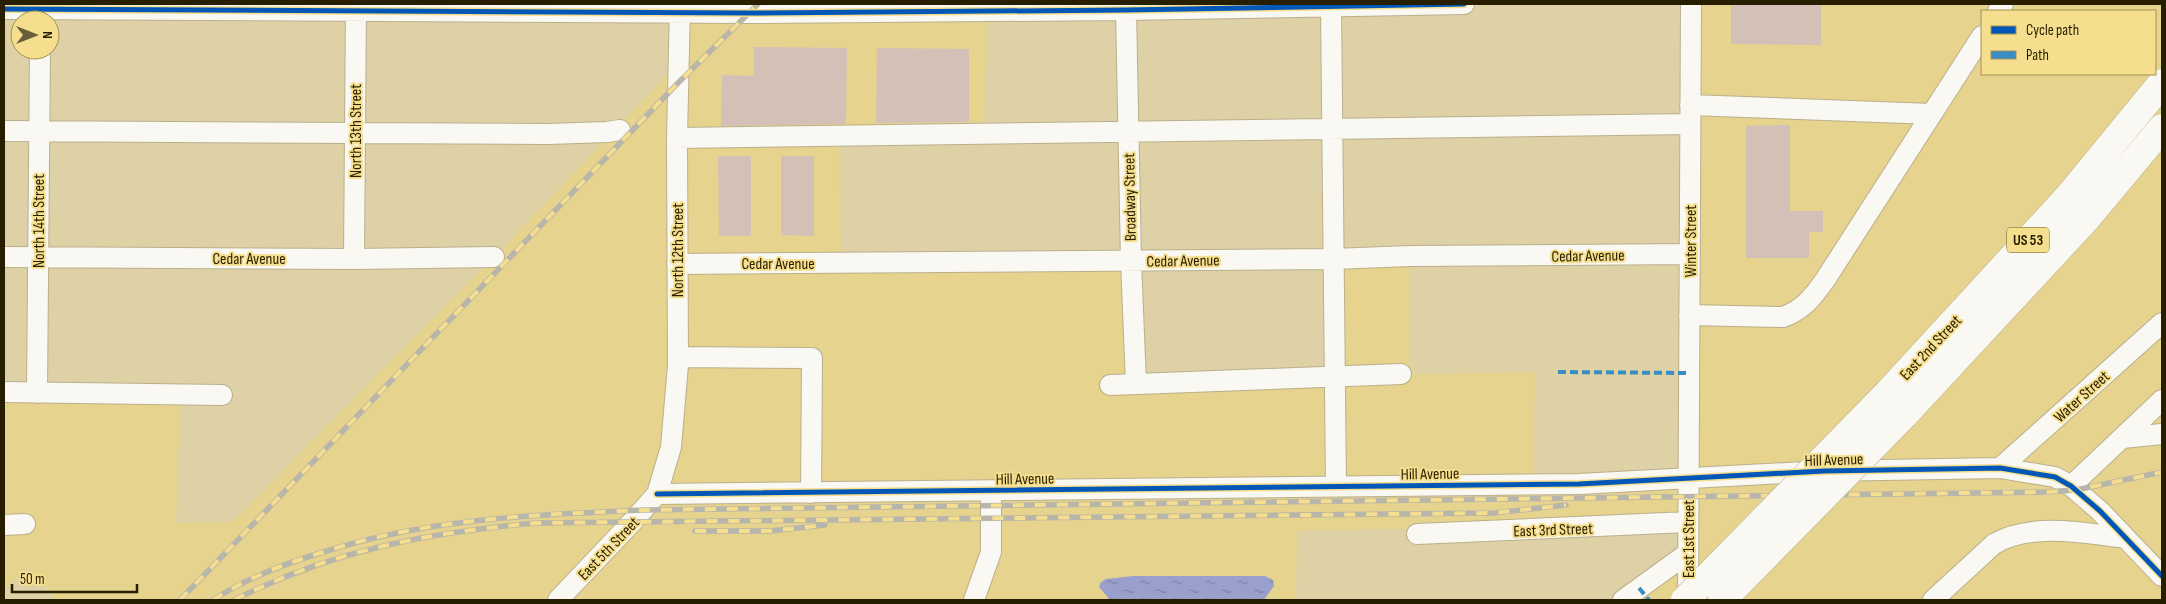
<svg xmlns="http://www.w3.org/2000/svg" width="2166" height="604" font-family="'Sofia Sans Condensed',sans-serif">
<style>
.built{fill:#e6d38e;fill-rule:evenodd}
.water{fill:url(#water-ripples)}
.building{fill:#d3c0b7}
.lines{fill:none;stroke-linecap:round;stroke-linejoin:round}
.minor-casing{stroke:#bab08d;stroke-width:22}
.highway-casing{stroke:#bab08d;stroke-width:29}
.minor{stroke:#faf8f2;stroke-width:20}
.highway{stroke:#faf8f2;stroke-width:28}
.rail-casing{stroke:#b8b5aa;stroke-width:5.5}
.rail{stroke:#f5de8d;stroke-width:4;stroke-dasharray:11;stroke-linecap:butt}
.highway-bridge-casing{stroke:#bab08d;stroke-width:29;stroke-linecap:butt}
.highway-bridge{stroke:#faf8f2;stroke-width:28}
.quiet{stroke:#3a8dc4;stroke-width:4;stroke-dasharray:8 4;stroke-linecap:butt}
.cycleway-casing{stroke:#f5de8d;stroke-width:8}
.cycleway{stroke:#0057b8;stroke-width:5}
.labels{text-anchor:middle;stroke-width:4;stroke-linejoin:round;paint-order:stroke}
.shield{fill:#f5de8d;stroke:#65582a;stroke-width:1}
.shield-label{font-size:15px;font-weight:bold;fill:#271e00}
.street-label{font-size:16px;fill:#271e00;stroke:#f5de8d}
</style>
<defs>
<pattern id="water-ripples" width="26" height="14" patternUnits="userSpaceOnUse" patternTransform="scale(1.25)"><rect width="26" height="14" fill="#99a0cb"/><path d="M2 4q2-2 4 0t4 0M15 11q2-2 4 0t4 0" fill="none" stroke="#7d82a2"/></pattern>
</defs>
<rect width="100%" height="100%" fill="#ddd1a5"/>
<path class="built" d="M680 4 988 18 984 125 839 138 841 250 839 261H1131L1136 384 1335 377 1333 259 1410 262V374L1535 372 1533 484 1688 478 1691 4H2162V600H1623L1688 553V522L1297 531 1296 600H56L26 568 4 591V398L180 400 176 523 232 522 494 257 679 62ZM1982 11H2155V74H1982Z"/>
<path class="water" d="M1133 576H1265L1273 580 1274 586 1264 600H1110L1099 587 1101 582 1106 579Z"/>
<path class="building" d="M1731 4H1821V45L1731 44Z
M754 47 847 48 846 124 721 126 722 75 754 76Z
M877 48 969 49V122L876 123Z
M1790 125V211H1823V232H1809V258H1746V126Z
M718 156H751V236H719Z
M781 156H814V236L781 235Z"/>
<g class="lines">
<g class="minor-casing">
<path id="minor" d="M1331 6 1336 486
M4 9 749 13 1126 10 1464 4
M1126 10 1131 261 1136 384
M1998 11 2003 4
M1690 105 1932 114
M4 131 548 134 607 132 620 130
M677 138 1690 124
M4 257 354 259 494 257
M354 259 356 4
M677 264 1333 259 1410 256 1690 254
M1689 315 1783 317C1803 310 1813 297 1825 280L1982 36
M678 357 812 358 811 493
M1110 385 1401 374
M4 392 222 395
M37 393 40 50
M2122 438 2162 434
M2000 468 2162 323
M2071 486 2162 400
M657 494 1579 484 1824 471 2000 468 2055 477 2071 486 2100 511 2162 576
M4 525 25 524
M1417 534 1688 522
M558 600 633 521 657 494 671 447 678 365 677 138 680 4
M974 600 991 552V491
M1623 600 1688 553
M1688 600 1691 4
M1933 600 1994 544C2032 522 2084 533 2126 538"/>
</g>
<g class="highway-casing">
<path id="highway" d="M1888 393 2070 195 2162 83
M1904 415 2086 219 2162 128"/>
</g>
<use href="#minor" class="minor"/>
<use href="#highway" class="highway"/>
<g class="rail-casing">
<path id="rail" d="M695 531H770L825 525
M180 600 678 83 758 4
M213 600C245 579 284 564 320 553 428 518 532 515 643 510L2045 492 2076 490 2162 472
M234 600C333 550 427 533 536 523L1494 513 1566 505"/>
</g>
<use href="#rail" class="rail"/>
<g class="highway-bridge-casing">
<path id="highway-bridge" d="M1685 600 1888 393
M1722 600 1904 415"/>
</g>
<use href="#highway-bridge" class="highway-bridge"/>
<path class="quiet" d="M1558 372 1689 373
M1639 588 1649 600"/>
<g class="cycleway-casing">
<path id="cycleway" d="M4 9 749 13 1126 10 1464 4
M657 494 1579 484 1824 471 2000 468 2055 477 2071 486 2100 511 2162 576"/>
</g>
<use href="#cycleway" class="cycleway"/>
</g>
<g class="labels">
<rect class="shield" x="2007" y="227.5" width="42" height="25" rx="4"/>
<g class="shield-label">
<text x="2028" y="245">US 53</text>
</g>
<g class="street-label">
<text transform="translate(355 131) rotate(-90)" y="6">North 13th Street</text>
<text transform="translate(1129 197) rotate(-91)" y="6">Broadway Street</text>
<text transform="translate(38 221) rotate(-90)" y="6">North 14th Street</text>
<text transform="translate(1690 241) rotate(-90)" y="6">Winter Street</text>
<text transform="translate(677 250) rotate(-90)" y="6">North 12th Street</text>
<text transform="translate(1588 255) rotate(-1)" y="6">Cedar Avenue</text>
<text x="249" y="264">Cedar Avenue</text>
<text transform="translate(1183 260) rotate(-1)" y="6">Cedar Avenue</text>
<text x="778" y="269">Cedar Avenue</text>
<text transform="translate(1930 347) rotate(-47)" y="6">East 2nd Street</text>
<text transform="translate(2081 396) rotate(-42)" y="6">Water Street</text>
<text transform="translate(1834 459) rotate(-2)" y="6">Hill Avenue</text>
<text transform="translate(1430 473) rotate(-1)" y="6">Hill Avenue</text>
<text transform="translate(1025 478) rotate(-1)" y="6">Hill Avenue</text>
<text transform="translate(1553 529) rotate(-2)" y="6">East 3rd Street</text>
<text transform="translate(1688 539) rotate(-90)" y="6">East 1st Street</text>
<text transform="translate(608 548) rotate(-46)" y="6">East 5th Street</text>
</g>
</g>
<rect width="2166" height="604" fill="none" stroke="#271e00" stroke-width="10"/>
<rect x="1981" y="10" width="175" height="65" fill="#f5de8d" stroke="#a39155"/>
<rect x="1991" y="26" width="25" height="8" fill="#0057b8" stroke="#a39155"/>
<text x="2026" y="35" font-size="15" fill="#271e00">Cycle path</text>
<rect x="1991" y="51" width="25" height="8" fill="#3a8dc4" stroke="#a39155"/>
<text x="2026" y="60" font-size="15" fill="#271e00">Path</text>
<g transform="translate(35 35) rotate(90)"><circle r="24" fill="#f5de8d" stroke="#a39155"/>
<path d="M0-4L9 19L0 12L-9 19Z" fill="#675d3a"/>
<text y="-8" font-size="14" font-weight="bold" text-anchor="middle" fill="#271e00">N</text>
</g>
<path d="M12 584v8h125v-8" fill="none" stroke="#271e00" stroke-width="2.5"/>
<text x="20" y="584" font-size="15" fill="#271e00" stroke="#f5de8d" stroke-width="4" paint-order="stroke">50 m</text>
</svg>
